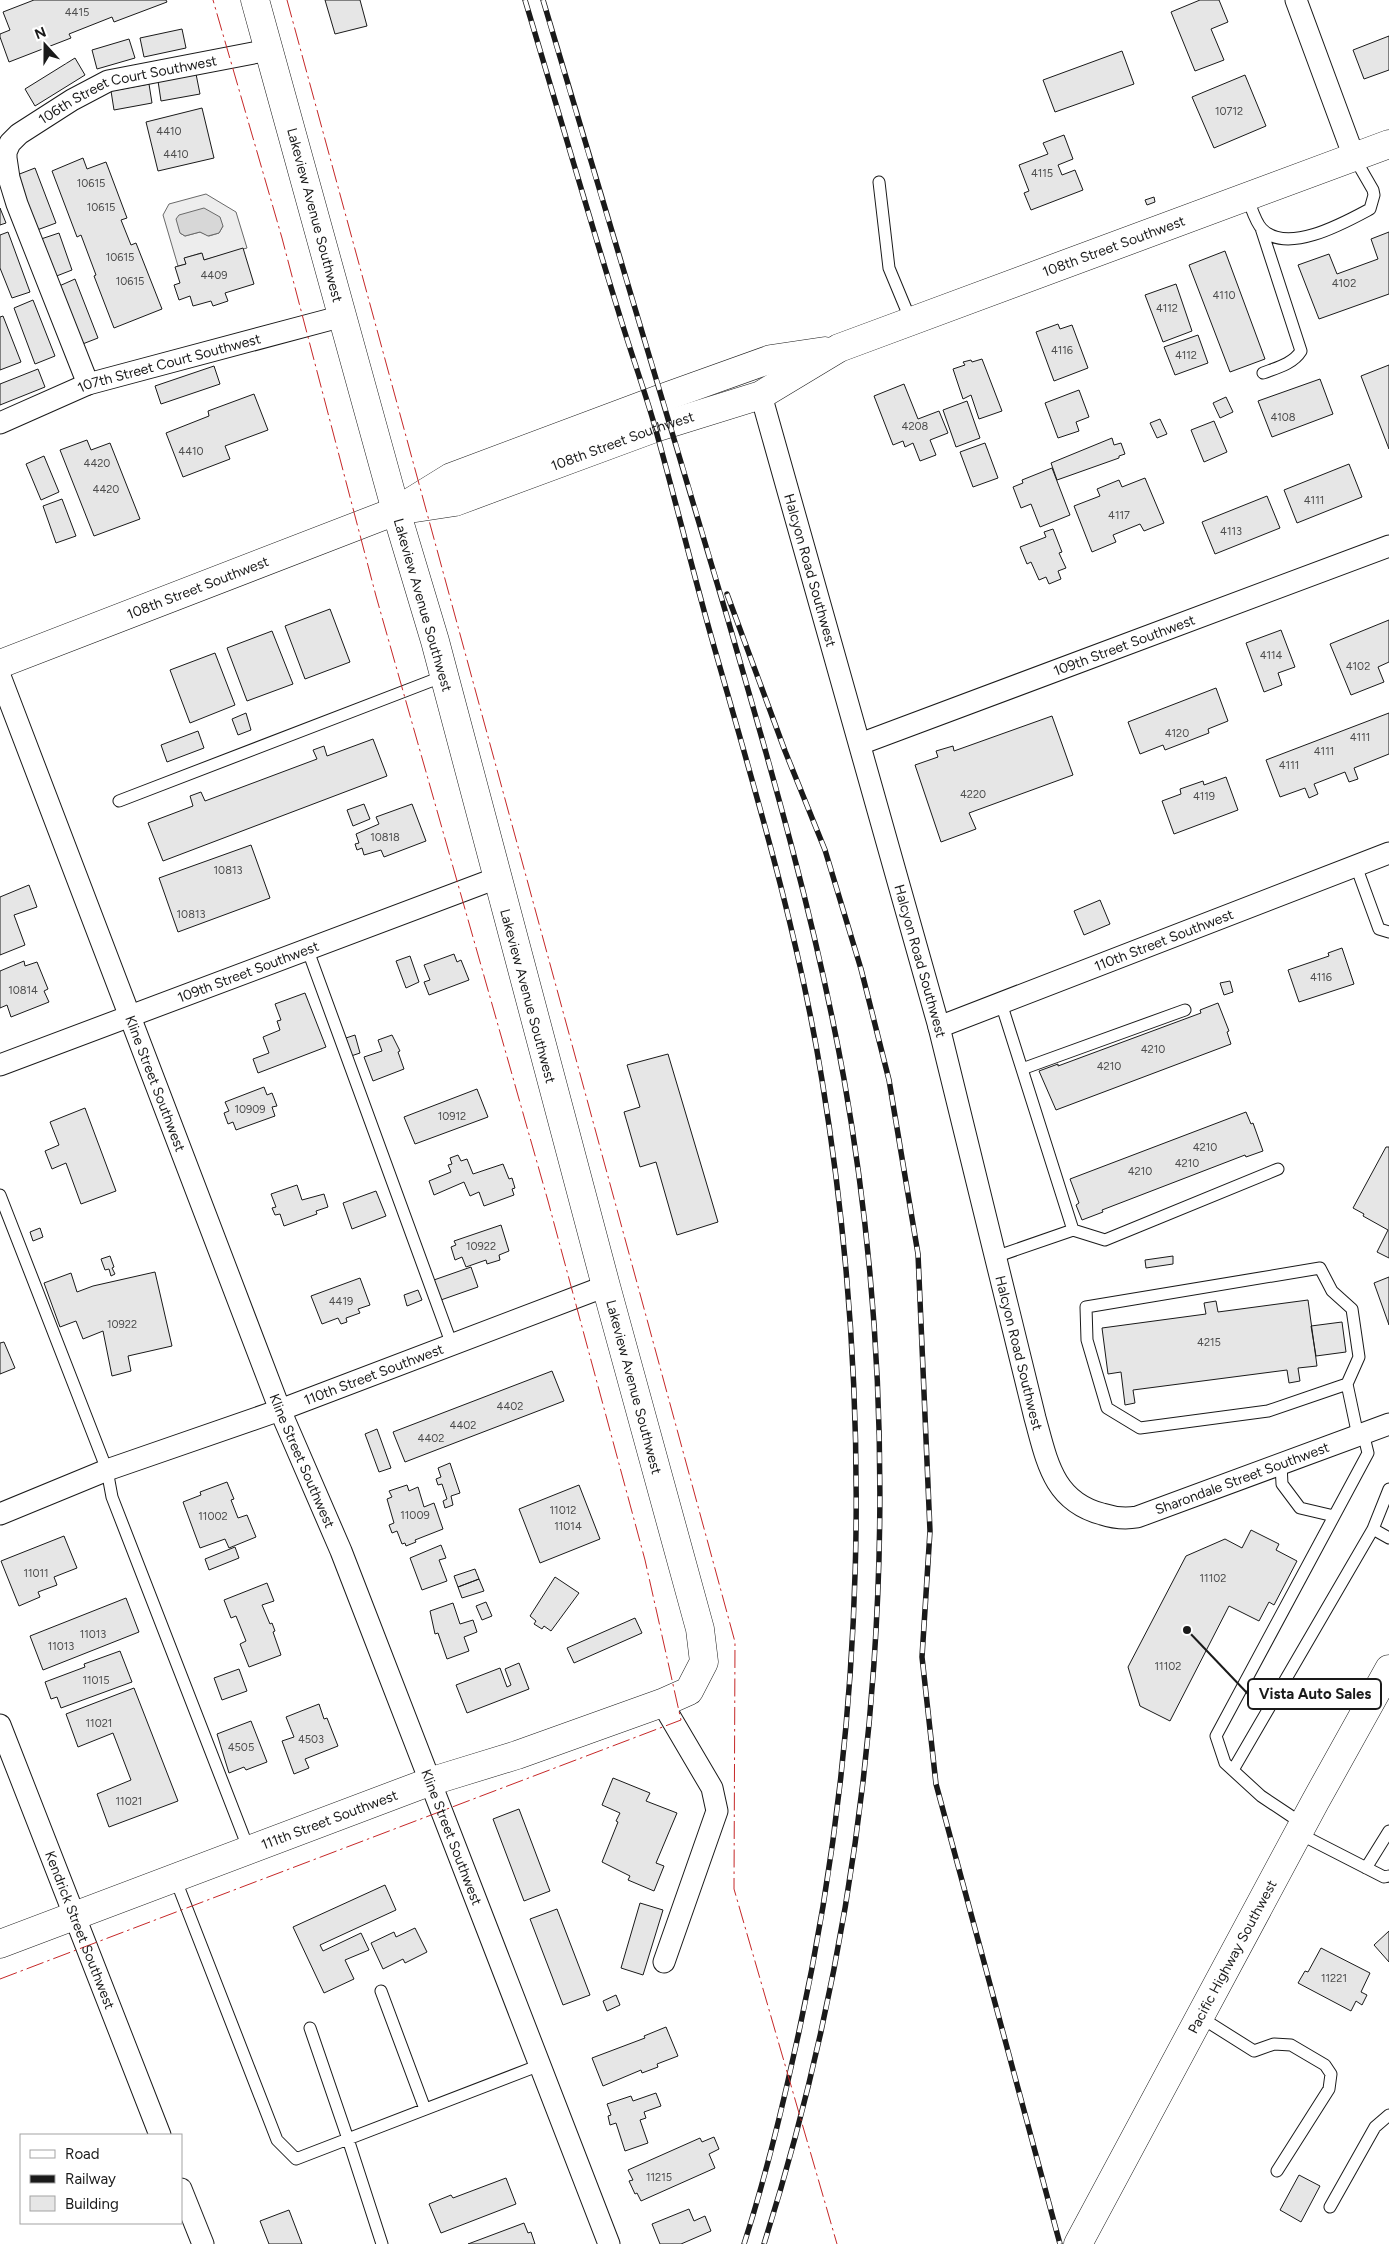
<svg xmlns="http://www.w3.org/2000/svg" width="1389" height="2244" font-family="Figtree,sans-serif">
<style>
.built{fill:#ededed;stroke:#6a6a6a;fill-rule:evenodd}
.water{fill:#d7d7d7;stroke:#6a6a6a}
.building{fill:#e6e6e6;stroke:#1a1a1a}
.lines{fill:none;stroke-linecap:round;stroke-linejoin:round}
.lane-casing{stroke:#1a1a1a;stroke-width:13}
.street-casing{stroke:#1a1a1a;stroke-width:23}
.secondary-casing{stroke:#1a1a1a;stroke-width:29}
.lane{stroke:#fff;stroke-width:11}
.street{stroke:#fff;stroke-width:21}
.secondary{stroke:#fff;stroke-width:28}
.rail-casing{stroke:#1a1a1a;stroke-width:5.5}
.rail{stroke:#fff;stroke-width:4;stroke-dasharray:11;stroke-linecap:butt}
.power{stroke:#c62828;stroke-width:1;stroke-dasharray:18 4 2.5 4;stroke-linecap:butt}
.labels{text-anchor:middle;stroke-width:4;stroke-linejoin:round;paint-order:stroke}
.number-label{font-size:11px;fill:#4d4d4d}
.street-label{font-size:14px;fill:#1a1a1a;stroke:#fff}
.leader{fill:none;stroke:#1a1a1a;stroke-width:2}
.callout-dot{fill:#1a1a1a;stroke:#fff;stroke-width:2}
.callout{fill:#fff;stroke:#1a1a1a;stroke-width:2}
.callout-label{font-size:15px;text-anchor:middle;font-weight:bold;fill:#1a1a1a}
</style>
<rect width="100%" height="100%" fill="#fff"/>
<path class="built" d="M206 194 236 212 247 248 204 260 201 253 185 258 186 264 178 266 163 215 169 204ZM223 226 219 233 209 236 200 232 185 236 180 233Z"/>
<path class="water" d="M204 208 220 217 223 226 219 233 208 236 200 232 185 236 180 233 176 219 179 215Z"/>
<path class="building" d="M34 0H166L167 2 114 22 112 17 69 34 71 38 9 62 0 37V34L10 30 3 12Z
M325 0H360L367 26 335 34Z
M1200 0H1219L1228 22 1211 29 1224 60 1195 71 1171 12Z
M182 29 186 48 144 57 140 38Z
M1389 36V70L1364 79 1353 50Z
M129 39 135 58 97 69 92 50Z
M1122 51 1134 84 1055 112 1043 80Z
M75 58 85 75 35 106 25 89Z
M196 74 200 94 161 101 158 81Z
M1245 75 1266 126 1214 148 1192 97Z
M149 84 152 103 114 110 111 91Z
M202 108 214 158 158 171 146 122Z
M1064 135 1073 159 1058 165 1062 175 1075 170 1083 190 1031 210 1024 193 1029 191 1019 165 1048 154 1043 143Z
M83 158 87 169 106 162 127 218 121 220 131 245 136 243 162 309 114 328 94 276 96 275 81 235 77 237 52 171Z
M35 168 56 223 37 230 17 175Z
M1154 197 1155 202 1147 205 1145 200Z
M0 208 6 223 0 225Z
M8 232 30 292 12 298 0 268V235Z
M1389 232V294L1319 319 1298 265 1329 254 1337 274 1378 259 1371 239Z
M59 233 72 270 54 277 41 239Z
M243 248 254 284 225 293 228 301 213 306 211 301 193 306 190 296 179 300 174 285 180 283 175 267 186 264 184 258 202 253 204 260Z
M1225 251 1265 359 1230 372 1189 265Z
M75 279 98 338 80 345 57 287Z
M1176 284 1192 331 1163 342 1145 295Z
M33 300 55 356 35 364 14 308Z
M3 316 21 362 0 370V317Z
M1058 324 1060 329 1072 325 1088 368 1054 381 1036 332Z
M1198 335 1208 363 1175 375 1164 347Z
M982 359 1002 411 979 419 971 395 963 399 953 369 965 365 963 362 971 360 972 362Z
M1389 365V449L1361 376Z
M214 366 220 384 161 404 155 386Z
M38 369 45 387 0 405V384Z
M1320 379 1333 414 1272 437 1258 401Z
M904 384 918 419 939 411 948 433 930 440 936 455 920 461 913 443 905 447 903 441 893 445 874 396Z
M1079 390 1089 417 1076 422 1079 431 1058 438 1045 403Z
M254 394 268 430 225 446 230 459 183 477 166 433 209 416 208 411Z
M1226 397 1233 412 1220 418 1213 403Z
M967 401 980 438 956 447 943 410Z
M1160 419 1167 434 1157 438 1150 423Z
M1214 421 1227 452 1204 462 1191 430Z
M1112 438 1114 445 1121 443 1125 454 1119 456V458L1057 480 1051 463Z
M87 440 91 450 110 443 140 519 94 536 60 450Z
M985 443 998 478 973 487 960 452Z
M44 456 59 492 41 500 26 464Z
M1349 464 1362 497 1297 523 1284 490Z
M1052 468 1070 515 1040 527 1031 504 1021 508 1013 487 1023 483 1022 480Z
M1145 478 1164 523 1144 531 1140 524 1113 535 1116 542 1092 552 1074 506 1100 496 1097 489 1119 480 1122 487Z
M1267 496 1280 528 1215 554 1202 522Z
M62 499 76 536 56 543 43 506Z
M1053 529 1062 552 1059 553 1066 568 1058 571 1061 579 1049 584 1046 577 1039 580 1031 562 1027 564 1020 547 1046 537 1044 532Z
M330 609 350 662 305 679 285 626Z
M1389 620V662L1378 667 1384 682 1351 695 1330 644Z
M1281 630 1295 667 1278 673 1282 685 1264 692 1246 643Z
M272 631 293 684 247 701 227 648Z
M215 653 235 705 190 723 170 670Z
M1216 688 1228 721 1208 729 1209 733 1165 750 1163 745 1140 754 1128 722Z
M246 713 251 730 238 735 232 719Z
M1389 713V754L1354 768 1358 779 1349 782 1345 772 1314 784 1318 794 1309 798 1305 788 1280 797 1266 760Z
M1052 716 1073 775 969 813 976 829 941 842 915 765 938 757 936 751 953 746 954 751Z
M198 731 204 748 167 762 161 745Z
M373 739 387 776 163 861 148 823 193 806 190 796 201 792 205 801 317 759 313 750 324 746 327 756Z
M1226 777 1238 810 1174 834 1162 801 1181 794 1180 789 1203 781 1204 785Z
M364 804 370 819 353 826 347 810Z
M412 804 426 841 384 857 381 850 364 855 362 848 357 850 355 844 359 843 356 834 379 824 376 817Z
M251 845 270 898 178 932 159 878Z
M29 885 37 907 14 915 25 945 0 955V897Z
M1100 900 1110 924 1084 935 1074 911Z
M1342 948 1354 984 1299 1002 1288 970 1329 956 1328 953Z
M454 954 457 962 461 960 469 980 429 995 424 982 430 980 424 965Z
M410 956 419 982 406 988 396 961Z
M24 961 25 966 37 962 48 989 44 991 49 1002 11 1017 7 1005 0 1008V971Z
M1230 981 1233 992 1224 995 1220 983Z
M305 993 326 1047 258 1073 253 1059 269 1053 263 1037 280 1030 277 1021 281 1020 275 1004Z
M1218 1003 1229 1031 1227 1032 1231 1044 1056 1110 1039 1071 1058 1064V1066L1201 1013 1200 1010Z
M355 1035 360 1053 351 1056 346 1038Z
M392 1035 400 1051 398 1052 404 1069 373 1081 364 1057 382 1051 378 1040Z
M668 1054 718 1222 677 1235 656 1162 640 1167 624 1112 640 1107 627 1065Z
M264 1087 267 1095 272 1093 277 1106 272 1107 275 1116 236 1130 233 1122 228 1124 224 1113 229 1111 225 1102Z
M477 1089 488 1117 415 1144 404 1117Z
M85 1108 116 1191 81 1204 66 1163 52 1169 45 1151 59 1145 50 1122Z
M1246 1112 1251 1124 1253 1123 1263 1151 1246 1157 1245 1155 1102 1210 1103 1212 1082 1220 1076 1205 1079 1203 1070 1179Z
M1386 1147H1389V1258L1377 1252 1388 1230 1363 1216 1364 1214 1353 1208Z
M458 1155 461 1161 467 1159 473 1174 503 1164 509 1179 512 1178 515 1188 512 1189 514 1195 484 1206 479 1192 470 1196 464 1182 434 1195 429 1181 451 1172 448 1165 452 1164 450 1158Z
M297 1185 302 1200 324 1194 328 1207 316 1211 317 1214 284 1226 280 1214 275 1215 272 1208 276 1207 271 1194Z
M376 1191 386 1216 352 1229 343 1203Z
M501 1225 509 1251 499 1255 500 1260 487 1264 486 1260 466 1267 462 1257 455 1260 451 1247 456 1245 454 1241Z
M40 1228 43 1237 33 1241 30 1232Z
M110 1256 114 1267 112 1268 115 1274 111 1276 109 1269 105 1270 101 1259Z
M1173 1256V1264L1146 1268 1145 1260Z
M471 1267 478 1287 438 1301 431 1281Z
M155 1272 172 1346 128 1356 131 1371 112 1376 103 1331 83 1339 76 1321 60 1327 44 1283 71 1273 77 1292 93 1286Z
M1389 1277V1325L1374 1283Z
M360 1278 370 1305 358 1309 360 1313 346 1318 347 1322 341 1324 338 1318 322 1324 311 1296Z
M418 1290 422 1300 407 1306 404 1295Z
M1308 1300 1317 1366 1298 1368 1300 1381 1289 1383 1287 1370 1133 1390 1135 1403 1125 1405 1121 1372 1108 1374 1102 1328 1206 1314 1204 1303 1216 1301 1218 1312Z
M1342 1322 1346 1352 1316 1356 1311 1326Z
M4 1342 15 1368 0 1374V1343Z
M552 1371 564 1401 405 1462 393 1432Z
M377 1429 391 1468 379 1472 365 1434Z
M450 1463 460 1493 451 1496 453 1505 445 1508 443 1501 447 1499 442 1484 438 1485 436 1479 441 1477 438 1468Z
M227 1482 234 1499 231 1500 238 1518 247 1515 256 1537 229 1548 225 1539 200 1548 183 1502 201 1495 200 1492Z
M407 1485 409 1491 418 1487 424 1507 434 1503 443 1529 415 1540 416 1542 406 1546 405 1543 402 1544 397 1531 392 1533 389 1525 394 1523 387 1499 392 1497 389 1491Z
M579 1485 600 1539 540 1563 519 1509Z
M1251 1530 1279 1544 1276 1550 1297 1561 1274 1605 1269 1602 1259 1621 1229 1606 1170 1721 1140 1706 1128 1667 1186 1556 1225 1539 1242 1548Z
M64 1536 77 1568 54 1577 57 1585 38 1592 40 1597 19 1606 1 1561Z
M441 1545 446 1558 439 1560 447 1581 422 1590 410 1558Z
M235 1547 239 1558 209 1570 205 1559Z
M475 1569 479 1579 458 1587 454 1576Z
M555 1577 579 1593 551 1631 544 1626 542 1629 534 1624 536 1621 530 1616Z
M479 1579 484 1591 462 1598 458 1587Z
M267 1583 274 1601 262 1605 270 1624 272 1623 275 1631 273 1632 281 1655 249 1667 240 1644 246 1641 236 1616 231 1618 224 1600Z
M126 1598 139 1632 43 1670 30 1636Z
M486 1602 492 1616 482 1620 476 1606Z
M453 1603 460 1624 473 1620 477 1632 464 1637 469 1651 447 1659 438 1633 435 1634 430 1611Z
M635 1618 642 1633 574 1663 567 1648Z
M120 1651 132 1682 61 1708 57 1697 51 1699 45 1682 85 1667 84 1664Z
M519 1663 529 1689 467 1713 456 1685 500 1668 507 1687 511 1685 505 1669Z
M239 1669 247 1691 222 1700 214 1678Z
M134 1688 178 1801 109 1827 97 1794 131 1780 113 1733 78 1747 66 1714Z
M319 1704 324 1719 327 1718 338 1746 305 1759 309 1768 294 1774 282 1741 294 1737 286 1717Z
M251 1721 267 1762 246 1770 244 1767 229 1773 217 1734Z
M613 1778 650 1793 646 1801 677 1813 656 1863 664 1866 654 1891 628 1880 630 1876 602 1862 618 1822 616 1821 620 1813 602 1805Z
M519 1809 550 1891 524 1901 493 1819Z
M385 1885 396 1910 320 1945 323 1951 361 1933 369 1950 345 1960 354 1979 324 1993 293 1927Z
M640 1903 663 1910 643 1975 621 1968Z
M557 1909 590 1995 563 2005 530 1919Z
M415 1928 427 1952 405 1963 403 1959 383 1969 371 1943 394 1932 396 1937Z
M1389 1931V1962L1374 1945Z
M1321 1948 1370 1973 1361 1992 1367 1995 1362 2005 1356 2001 1351 2011 1298 1983 1305 1971 1308 1972Z
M616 1995 620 2005 607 2011 603 2001Z
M666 2027 678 2056 657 2064 658 2067 642 2073 641 2070 603 2086 592 2058 645 2038 644 2036Z
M656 2093 661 2106 644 2112 646 2118 640 2120 648 2143 625 2151 616 2123 610 2125 608 2116 611 2115 607 2104 631 2096 633 2101Z
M714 2137 719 2149 709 2154 715 2168 641 2201 637 2193 635 2194 629 2181 633 2180 628 2170 700 2138 702 2142Z
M1299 2175 1320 2186 1301 2222 1280 2210Z
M506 2178 516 2204 441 2233 429 2204 451 2195 453 2198Z
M689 2209 694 2221 705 2216 711 2231 681 2244H660L652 2224Z
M289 2210 302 2244H269L260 2221Z
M524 2223 528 2233 531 2232 535 2244H468Z"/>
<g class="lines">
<g class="lane-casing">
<path id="lane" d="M879 182 889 268 911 321
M1247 197C1251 206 1255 222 1262 229 1287 255 1344 223 1370 209L1374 195 1373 190 1354 157
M1261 228 1301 351C1293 364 1276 368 1263 373
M119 801 444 676
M1356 866 1379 929 1389 932
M307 948 452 1345
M1022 1069 1185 1010
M0 1195 107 1470 112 1497 249 1850
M1073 1230 1105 1240 1278 1169
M995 1257 1073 1230 1001 1003
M1347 1384 1268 1411 1140 1428 1107 1408 1087 1340 1086 1307 1320 1268 1332 1291 1352 1309 1359 1357 1347 1384 1358 1436
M1281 1464 1282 1484 1300 1508 1334 1516
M1389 1489 1373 1529 1389 1538
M1233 1770 1373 1529
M1303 1824 1261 1796 1225 1763 1216 1736 1368 1453 1363 1433
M1298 1833 1384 1877 1389 1876
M1366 1868 1389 1831
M175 1878 277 2140 296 2159 540 2065
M381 1991 425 2109
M1200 2017 1254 2051 1274 2044 1291 2045 1325 2065 1331 2074 1329 2089 1277 2171
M310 2028 348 2139 382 2244
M1330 2207 1375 2127 1389 2115"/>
</g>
<g class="street-casing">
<g id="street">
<path d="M1296 0 1354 157"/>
<path id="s1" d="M88 384 17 204 9 178 6 158V152L10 143 19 134 72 100 108 81 269 50"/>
<path id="s2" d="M761 395 939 1027 1035 1418C1047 1461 1053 1501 1102 1514 1114 1518 1125 1519 1137 1517L1389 1424"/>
<path id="s3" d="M0 423 88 384 343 316"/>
<path id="s4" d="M0 676 280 1410 341 1551 609 2244"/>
<path id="s5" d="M860 744 1389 546"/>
<path id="s6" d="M939 1027 1389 853"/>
<path id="s7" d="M0 1065 497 878"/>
<path id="s8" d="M0 1514 107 1470 280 1410 606 1286"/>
<path d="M662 1703 712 1788 717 1811 664 1962"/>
<path id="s9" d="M0 1725 160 2135"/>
<path d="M181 2189 203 2244"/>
</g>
</g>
<g class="secondary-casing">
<g id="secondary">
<path id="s10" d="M396 511 455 502 655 428 761 395 839 348 1389 144"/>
<path id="s11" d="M0 664 396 511 451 477 662 398 771 359 825 351"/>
<path id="s12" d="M0 1944 429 1782 517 1755 662 1703 689 1691 704 1662 700 1629 606 1286 435 641 396 511 255 0"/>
<path id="s13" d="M1078 2244 1315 1802 1389 1669"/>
</g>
</g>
<use href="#lane" class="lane"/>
<use href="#street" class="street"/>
<use href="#secondary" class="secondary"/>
<g class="rail-casing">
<path id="rail" d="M525 0C556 103 586 207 618 310 629 347 642 383 653 420 674 494 692 569 713 643 754 787 798 931 822 1080 875 1404 867 1734 794 2054 780 2118 764 2182 744 2244
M543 0C604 207 667 413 728 620 772 772 816 923 844 1079 912 1465 882 1871 764 2244
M727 594 785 751 825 850 861 969 889 1080 918 1254 930 1531 922 1657 936 1784 1060 2244"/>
</g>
<use href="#rail" class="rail"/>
<path class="power" d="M287 0 735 1642 734 1889 837 2244
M0 1979 681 1720 645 1560 548 1201 376 596 282 238 213 0"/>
</g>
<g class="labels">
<g class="number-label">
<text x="77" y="16">4415</text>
<text x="1229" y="115">10712</text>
<text x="169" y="135">4410</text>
<text x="176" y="158">4410</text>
<text x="1042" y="177">4115</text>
<text x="91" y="187">10615</text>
<text x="101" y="211">10615</text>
<text x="120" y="261">10615</text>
<text x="214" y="279">4409</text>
<text x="130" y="285">10615</text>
<text x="1344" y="287">4102</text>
<text x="1224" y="299">4110</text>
<text x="1167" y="312">4112</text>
<text x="1062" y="354">4116</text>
<text x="1186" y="359">4112</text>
<text x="1283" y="421">4108</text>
<text x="915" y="430">4208</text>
<text x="191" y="455">4410</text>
<text x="97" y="467">4420</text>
<text x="106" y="493">4420</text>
<text x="1314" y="504">4111</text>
<text x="1119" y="519">4117</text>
<text x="1231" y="535">4113</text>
<text x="1271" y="659">4114</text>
<text x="1358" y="670">4102</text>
<text x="1177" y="737">4120</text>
<text x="1360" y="741">4111</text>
<text x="1324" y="755">4111</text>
<text x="1289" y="769">4111</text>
<text x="973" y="798">4220</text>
<text x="1204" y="800">4119</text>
<text x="385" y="841">10818</text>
<text x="228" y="874">10813</text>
<text x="191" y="918">10813</text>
<text x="1321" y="981">4116</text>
<text x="23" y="994">10814</text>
<text x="1153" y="1053">4210</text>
<text x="1109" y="1070">4210</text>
<text x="250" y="1113">10909</text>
<text x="452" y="1120">10912</text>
<text x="1205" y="1151">4210</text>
<text x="1187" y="1167">4210</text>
<text x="1140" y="1175">4210</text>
<text x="481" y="1250">10922</text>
<text x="341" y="1305">4419</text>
<text x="122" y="1328">10922</text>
<text x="1209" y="1346">4215</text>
<text x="510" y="1410">4402</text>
<text x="463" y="1429">4402</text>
<text x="431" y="1442">4402</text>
<text x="563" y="1514">11012</text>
<text x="415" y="1519">11009</text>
<text x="213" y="1520">11002</text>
<text x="568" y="1530">11014</text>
<text x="36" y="1577">11011</text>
<text x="1213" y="1582">11102</text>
<text x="93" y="1638">11013</text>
<text x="61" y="1650">11013</text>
<text x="1168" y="1670">11102</text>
<text x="96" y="1684">11015</text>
<text x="99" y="1727">11021</text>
<text x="311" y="1743">4503</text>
<text x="241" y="1751">4505</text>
<text x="129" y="1805">11021</text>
<text x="1334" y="1982">11221</text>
<text x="659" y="2181">11215</text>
</g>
<g class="street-label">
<text dy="5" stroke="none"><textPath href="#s1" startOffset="389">106th Street Court Southwest</textPath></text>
<text transform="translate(315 215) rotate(75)" y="5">Lakeview Avenue Southwest</text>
<text dy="5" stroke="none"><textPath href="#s10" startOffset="768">108th Street Southwest</textPath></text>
<text dy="5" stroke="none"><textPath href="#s3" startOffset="180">107th Street Court Southwest</textPath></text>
<text dy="5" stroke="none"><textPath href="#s10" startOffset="238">108th Street Southwest</textPath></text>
<text dy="5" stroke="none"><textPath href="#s2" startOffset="182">Halcyon Road Southwest</textPath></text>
<text dy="5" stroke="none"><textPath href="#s11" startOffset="212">108th Street Southwest</textPath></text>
<text transform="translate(423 605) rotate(74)" y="5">Lakeview Avenue Southwest</text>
<text dy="5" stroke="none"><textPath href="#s5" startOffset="282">109th Street Southwest</textPath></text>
<text dy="5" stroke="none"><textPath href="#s6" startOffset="241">110th Street Southwest</textPath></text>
<text dy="5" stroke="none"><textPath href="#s2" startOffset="588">Halcyon Road Southwest</textPath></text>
<text dy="5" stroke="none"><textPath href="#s7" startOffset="265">109th Street Southwest</textPath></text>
<text transform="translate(528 996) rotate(75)" y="5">Lakeview Avenue Southwest</text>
<text dy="5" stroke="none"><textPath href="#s4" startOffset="436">Kline Street Southwest</textPath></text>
<text dy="5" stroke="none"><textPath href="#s2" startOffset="992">Halcyon Road Southwest</textPath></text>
<text dy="5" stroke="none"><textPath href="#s8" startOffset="399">110th Street Southwest</textPath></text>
<text transform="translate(634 1387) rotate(75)" y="5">Lakeview Avenue Southwest</text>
<text dy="5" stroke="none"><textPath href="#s4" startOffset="841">Kline Street Southwest</textPath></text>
<text dy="5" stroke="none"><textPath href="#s2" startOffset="1331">Sharondale Street Southwest</textPath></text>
<text dy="5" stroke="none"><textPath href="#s12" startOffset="352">111th Street Southwest</textPath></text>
<text dy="5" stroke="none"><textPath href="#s4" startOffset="1246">Kline Street Southwest</textPath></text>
<text dy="5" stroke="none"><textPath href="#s9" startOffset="220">Kendrick Street Southwest</textPath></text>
<text dy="5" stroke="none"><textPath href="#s13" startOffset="326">Pacific Highway Southwest</textPath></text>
</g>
</g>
<path class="leader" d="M1187 1630L1248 1694"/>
<circle class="callout-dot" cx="1187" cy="1630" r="5"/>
<rect class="callout" x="1248" y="1679" width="133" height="30" rx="5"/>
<g class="callout-label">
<text x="1315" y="1699">Vista Auto Sales</text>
</g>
<rect x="20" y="2134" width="162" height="90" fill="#ffffff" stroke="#a3a3a3"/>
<rect x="30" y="2150" width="25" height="8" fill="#ffffff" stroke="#a3a3a3"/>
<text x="65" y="2159" font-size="15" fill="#1a1a1a">Road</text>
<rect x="30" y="2175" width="25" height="8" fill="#1a1a1a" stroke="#a3a3a3"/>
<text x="65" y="2184" font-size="15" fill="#1a1a1a">Railway</text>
<rect x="30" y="2196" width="25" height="15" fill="#e6e6e6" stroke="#a3a3a3"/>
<text x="65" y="2209" font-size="15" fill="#1a1a1a">Building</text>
<g transform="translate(45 45) rotate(339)" stroke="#ffffff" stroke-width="4" paint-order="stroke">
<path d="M0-4L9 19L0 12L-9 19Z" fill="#1a1a1a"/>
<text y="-8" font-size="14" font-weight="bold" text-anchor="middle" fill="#1a1a1a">N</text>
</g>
</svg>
